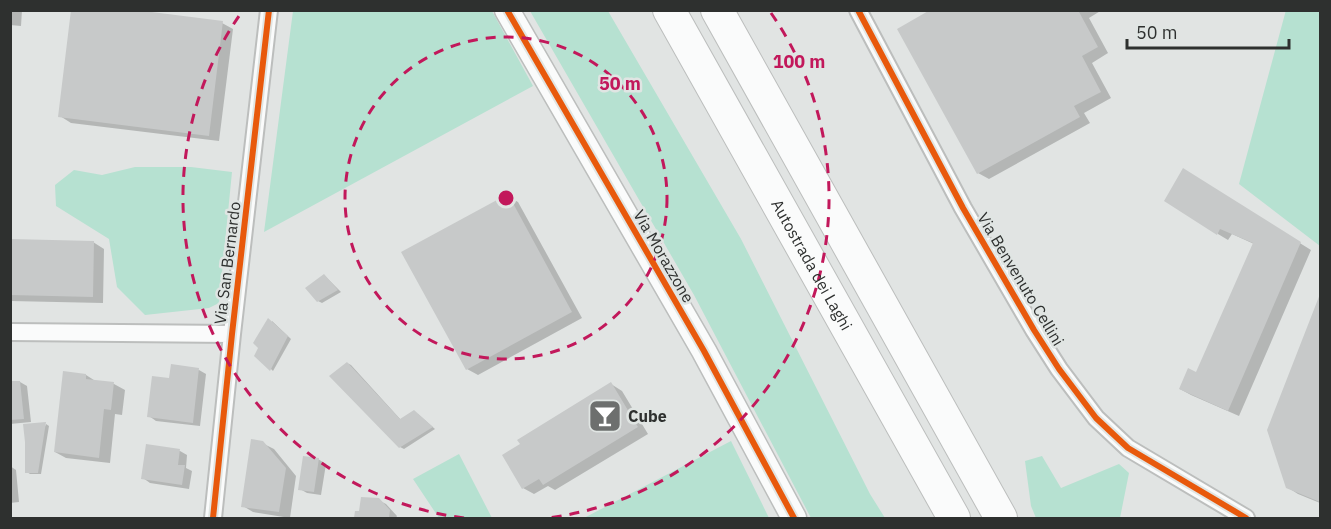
<svg xmlns="http://www.w3.org/2000/svg" width="1331" height="529" font-family="'IBM Plex Sans',sans-serif">
<style>
.green{fill:#b6e1d1}
.shadow{fill:#0003}
.building{fill:#c7c9c9}
.lines{fill:none;stroke-linecap:round;stroke-linejoin:round}
.street-casing{stroke:#bcbebd;stroke-width:20}
.secondary-casing{stroke:#bcbebd;stroke-width:27}
.highway-casing{stroke:#bcbebd;stroke-width:34}
.street{stroke:#fafbfb;stroke-width:16}
.secondary{stroke:#fafbfb;stroke-width:24}
.highway{stroke:#fafbfb;stroke-width:32}
.cycleway-casing{stroke:#e0e5e3;stroke-width:10}
.cycleway{stroke:#e8590c;stroke-width:6}
.ring{fill:none;stroke:#c2185b;stroke-width:3;stroke-dasharray:10 8}
.labels{text-anchor:middle;stroke-width:5;stroke-linejoin:round;paint-order:stroke}
.street-label{font-size:16px;fill:#2e302f;stroke:#e0e5e3}
.poi-label{font-size:16px;font-weight:bold;fill:#2e302f;stroke:#e0e5e3;text-anchor:start}
.centre{fill:#c2185b;stroke:#e0e5e3;stroke-width:3}
.ring-label{font-size:18px;text-anchor:middle;font-weight:bold;fill:#c2185b;stroke:#e0e5e3;stroke-width:5;stroke-linejoin:round;paint-order:stroke}
</style>
<rect width="100%" height="100%" fill="#e1e4e3"/>
<path class="green" d="M1286 10 1320 11V246L1239 184Z
M293 11H492L533 86 264 232Z
M530 11H608L741 239 870 494 885 518H811L694 295Z
M135 167H191L232 172 219 303 209 308 145 315 117 287 109 239 56 206 55 185 74 170 102 175Z
M731 441 769 518H584Z
M459 454 492 518H439L413 479Z
M1042 456 1061 488 1119 464 1129 473 1120 518H1036L1031 506 1025 461Z"/>
<path class="shadow" d="M10 10H22L21 26 10 25Z
M933 10H1102L1089 18 1108 53 1092 63 1111 98 1084 113 1090 123 989 179 978 173Z
M222 23 233 29 219 141 71 123 60 116Z
M1194 177 1311 250 1239 416 1191 395 1180 389 1197 374 1254 244 1232 234 1228 240 1218 234Z
M507 196 518 202 582 318 478 375 467 369Z
M10 241 93 242 104 249 103 303 10 301Z
M324 275 341 292 322 303 318 301Z
M1320 298V503L1298 494 1287 487 1268 430Z
M272 321 291 339 273 371 271 369Z
M347 363 351 365 401 420 418 414 435 429 404 449 400 447Z
M199 370 206 374 200 426 156 421 149 416 170 380Z
M86 375 97 382 114 384 125 390 122 415 115 414 110 463 66 458 55 452Z
M20 382 27 386 31 422 10 424V383Z
M611 384 622 391 648 434 555 490 548 486 534 494 523 488Z
M46 424 49 426 41 474H30L27 472Z
M262 443 274 449 296 476 290 518 253 512 243 506Z
M147 446 180 451 187 455 186 468 192 471 189 489 150 483 143 478Z
M318 459 326 464 321 495 307 493 300 489Z
M10 466 16 470 19 502 10 503Z
M378 500 386 504 397 516 396 518H356V512L360 513Z"/>
<path class="building" d="M71 10H136L223 21 209 136 58 117Z
M930 10H1078L1098 47 1082 56 1101 92 1074 106 1080 117 977 174 897 29Z
M1183 168 1301 242 1228 411 1179 389 1188 368 1196 372 1253 243 1220 229 1217 235 1164 201Z
M508 194 572 312 466 370 401 252Z
M10 239 94 241 93 297 10 295Z
M324 274 338 290 317 302 305 288Z
M1320 294V502L1286 488 1267 430Z
M268 318 288 336 270 371 254 356 258 348 253 343Z
M347 362 400 419 414 410 433 427 399 448 329 376Z
M171 364 199 368 193 423 147 417 152 376 169 378Z
M63 371 86 374V379L114 382 111 410 104 409 99 458 54 452Z
M10 381H20L24 419 10 420Z
M611 382 638 427 543 485 539 479 522 489 502 455 520 444 517 440Z
M46 422 38 473H25V442L23 424Z
M251 439 263 441 286 468 279 512 241 507Z
M146 444 180 449 178 465H185L182 485 141 479Z
M303 456 319 458 314 492 298 490Z
M361 497 379 498 390 510 389 518H354L355 511H359Z"/>
<g class="lines">
<g class="street-casing">
<path id="street" d="M858 10 963 208 1034 330 1059 369 1096 418 1128 448 1246 518
M10 332 232 334
M213 518 232 334 269 10"/>
</g>
<g class="secondary-casing">
<path id="secondary" d="M507 10 704 351 794 518"/>
</g>
<g class="highway-casing">
<g id="highway">
<path id="s1" d="M669 10 954 518"/>
<path d="M717 10 1001 518"/>
</g>
</g>
<use href="#street" class="street"/>
<use href="#secondary" class="secondary"/>
<use href="#highway" class="highway"/>
<g class="cycleway-casing">
<path id="cycleway" d="M507 10 704 351 794 518
M858 10 963 208 1034 330 1059 369 1096 418 1128 448 1246 518
M213 518 232 334 269 10"/>
</g>
<use href="#cycleway" class="cycleway"/>
</g>
<g class="ring">
<circle cx="506" cy="198" r="161"/>
<path d="M464 518A323 323 0 0 1 241 13M771 13A323 323 0 0 1 548 518"/>
</g>
<defs>
<g id="bar-square" transform="scale(1.725)"><rect x="-9" y="-9" width="18" height="18" rx="4" fill="#6d6f6e" stroke="#e0e5e3"/><path d="M-6-5H6L.8 .8V4.5H3.5V6h-7V4.5H-.8V.8Z" fill="#fff"/></g>
</defs>
<g fill-rule="evenodd">
<use href="#bar-square" x="605" y="416"/>
</g>
<g class="labels">
<g class="street-label">
<text transform="translate(664 256) rotate(60)" y="6">Via Morazzone</text>
<text transform="translate(227 263) rotate(-83)" y="6">Via San Bernardo</text>
<text dy="6" stroke="none"><textPath href="#s1" startOffset="292">Autostrada dei Laghi</textPath></text>
<text transform="translate(1021 279) rotate(59)" y="6">Via Benvenuto Cellini</text>
</g>
<g class="poi-label">
<text x="628" y="422">Cube</text>
</g>
</g>
<circle cx="506" cy="198" r="9" class="centre"/>
<g class="ring-label">
<text x="799" y="68">100 m</text>
<text x="620" y="90">50 m</text>
</g>
<rect width="1331" height="529" fill="none" stroke="#2e302f" stroke-width="24"/>
<path d="M1127 39v9h162v-9" fill="none" stroke="#2e302f" stroke-width="3"/>
<text x="1136" y="39" font-size="18" fill="#2e302f" stroke="#e0e5e3" stroke-width="4.5" paint-order="stroke">50 m</text>
</svg>
